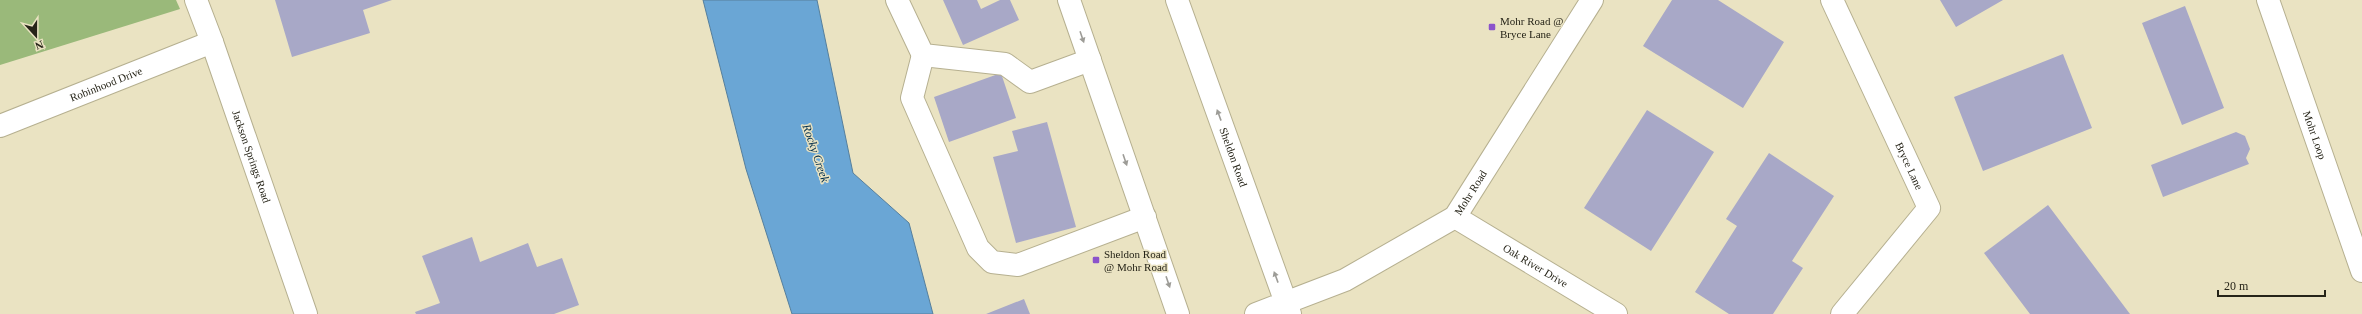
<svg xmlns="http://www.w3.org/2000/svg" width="2362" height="314" font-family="Georgia,serif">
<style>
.forest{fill:#9ab97a}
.water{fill:#6aa6d5;stroke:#567f9c}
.building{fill:#a8a8c7}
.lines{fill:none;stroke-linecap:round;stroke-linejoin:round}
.minor-casing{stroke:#b6b090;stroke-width:24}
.major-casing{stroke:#b6b090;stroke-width:24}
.minor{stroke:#fff;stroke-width:22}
.major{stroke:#fff;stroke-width:22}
.oneway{fill:#9d9c97}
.poi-dot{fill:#8b53cb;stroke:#eae3c2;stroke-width:1.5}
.labels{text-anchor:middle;stroke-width:3;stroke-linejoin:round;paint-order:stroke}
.poi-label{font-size:11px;fill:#262418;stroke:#eae3c2;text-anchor:start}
.street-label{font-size:11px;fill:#262418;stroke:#eae3c2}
.water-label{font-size:12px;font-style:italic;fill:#002e4d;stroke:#eae3c2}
</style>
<rect width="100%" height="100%" fill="#eae3c2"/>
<path class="forest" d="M0 0H176L180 9 0 65Z"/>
<path class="water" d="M703 0H817L853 173 909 223 933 314H792L746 169Z"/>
<path class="building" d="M275 0H392L363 10 370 33 292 57Z
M943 0H977L981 9 1000 0H1010L1019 20 963 45Z
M1672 0H1718L1784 42 1743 108 1643 46Z
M1940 0H2003L1956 27Z
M2185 6 2224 108 2182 125 2142 23Z
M2063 54 2092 128 1983 171 1954 97Z
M1001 73 1016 118 949 142 934 97Z
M1647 110 1714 152 1651 251 1584 208Z
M1047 122 1076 227 1016 243 993 157 1018 151 1012 131Z
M2236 132 2245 136 2250 149 2246 158 2249 164 2163 197 2151 165Z
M1769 153 1834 196 1792 261 1803 268 1773 314H1729L1695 292 1737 226 1726 219Z
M2048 205 2130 314H2030L1984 253Z
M472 237 480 262 528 243 537 267 562 258 579 305 554 314H416L415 312 440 303 422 256Z
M1024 299 1030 314H986Z"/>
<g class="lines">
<g class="minor-casing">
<g id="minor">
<path id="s1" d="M196 0 212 42 306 314"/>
<path d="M897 0 923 55 1005 64 1030 82 1090 60"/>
<path id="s2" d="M1832 0 1929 208 1842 314"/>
<path id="s3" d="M2268 0 2362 271"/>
<path d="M923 55 912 98 978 248 992 262 1018 265 1145 217"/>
<path id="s4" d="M0 126 212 42"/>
<path id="s5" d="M1455 217 1616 314"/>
<path id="s6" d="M1256 314 1345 280 1455 217 1592 0"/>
</g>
</g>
<g class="major-casing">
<g id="major">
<path d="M1069 0 1178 314"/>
<path id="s7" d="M1177 0 1290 314"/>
</g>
</g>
<use href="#minor" class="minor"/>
<use href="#major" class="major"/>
</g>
<defs><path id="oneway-solid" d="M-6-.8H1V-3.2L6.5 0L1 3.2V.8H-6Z"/></defs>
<g class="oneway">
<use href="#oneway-solid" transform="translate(1082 37) rotate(71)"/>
<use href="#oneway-solid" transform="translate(1219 115) rotate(-110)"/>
<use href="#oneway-solid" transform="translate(1125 160) rotate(71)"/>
<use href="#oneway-solid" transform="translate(1276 277) rotate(-110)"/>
<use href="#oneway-solid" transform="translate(1168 282) rotate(71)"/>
</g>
<g class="poi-dot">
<rect x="1488" y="23" width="8" height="8" rx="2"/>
<rect x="1092" y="256" width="8" height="8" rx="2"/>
</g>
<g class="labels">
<g class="poi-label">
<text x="1500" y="25">Mohr Road @<tspan x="1500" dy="13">Bryce Lane</tspan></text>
<text x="1104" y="258">Sheldon Road<tspan x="1104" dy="13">@ Mohr Road</tspan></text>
</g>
<g class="street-label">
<text dy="4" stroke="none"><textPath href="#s4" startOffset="114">Robinhood Drive</textPath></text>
<text dy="4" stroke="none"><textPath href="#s3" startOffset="143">Mohr Loop</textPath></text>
<text dy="4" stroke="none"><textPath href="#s1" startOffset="166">Jackson Springs Road</textPath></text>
<text dy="4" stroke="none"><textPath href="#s7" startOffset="167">Sheldon Road</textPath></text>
<text dy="4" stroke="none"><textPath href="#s2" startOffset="183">Bryce Lane</textPath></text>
<text dy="4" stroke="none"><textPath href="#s6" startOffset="251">Mohr Road</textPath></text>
<text dy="4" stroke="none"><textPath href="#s5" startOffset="94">Oak River Drive</textPath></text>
</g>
<g class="water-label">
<text transform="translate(816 153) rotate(71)" y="4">Rocky Creek</text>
</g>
</g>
<g transform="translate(36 36) rotate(159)" stroke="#eae3c2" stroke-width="3" paint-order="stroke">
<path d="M0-3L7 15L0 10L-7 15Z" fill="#262418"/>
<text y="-6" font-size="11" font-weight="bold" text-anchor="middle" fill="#262418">N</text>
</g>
<path d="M2218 290v6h107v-6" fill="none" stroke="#262418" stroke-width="2"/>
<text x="2224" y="290" font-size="12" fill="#262418" stroke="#eae3c2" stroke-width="3" paint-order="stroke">20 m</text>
</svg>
